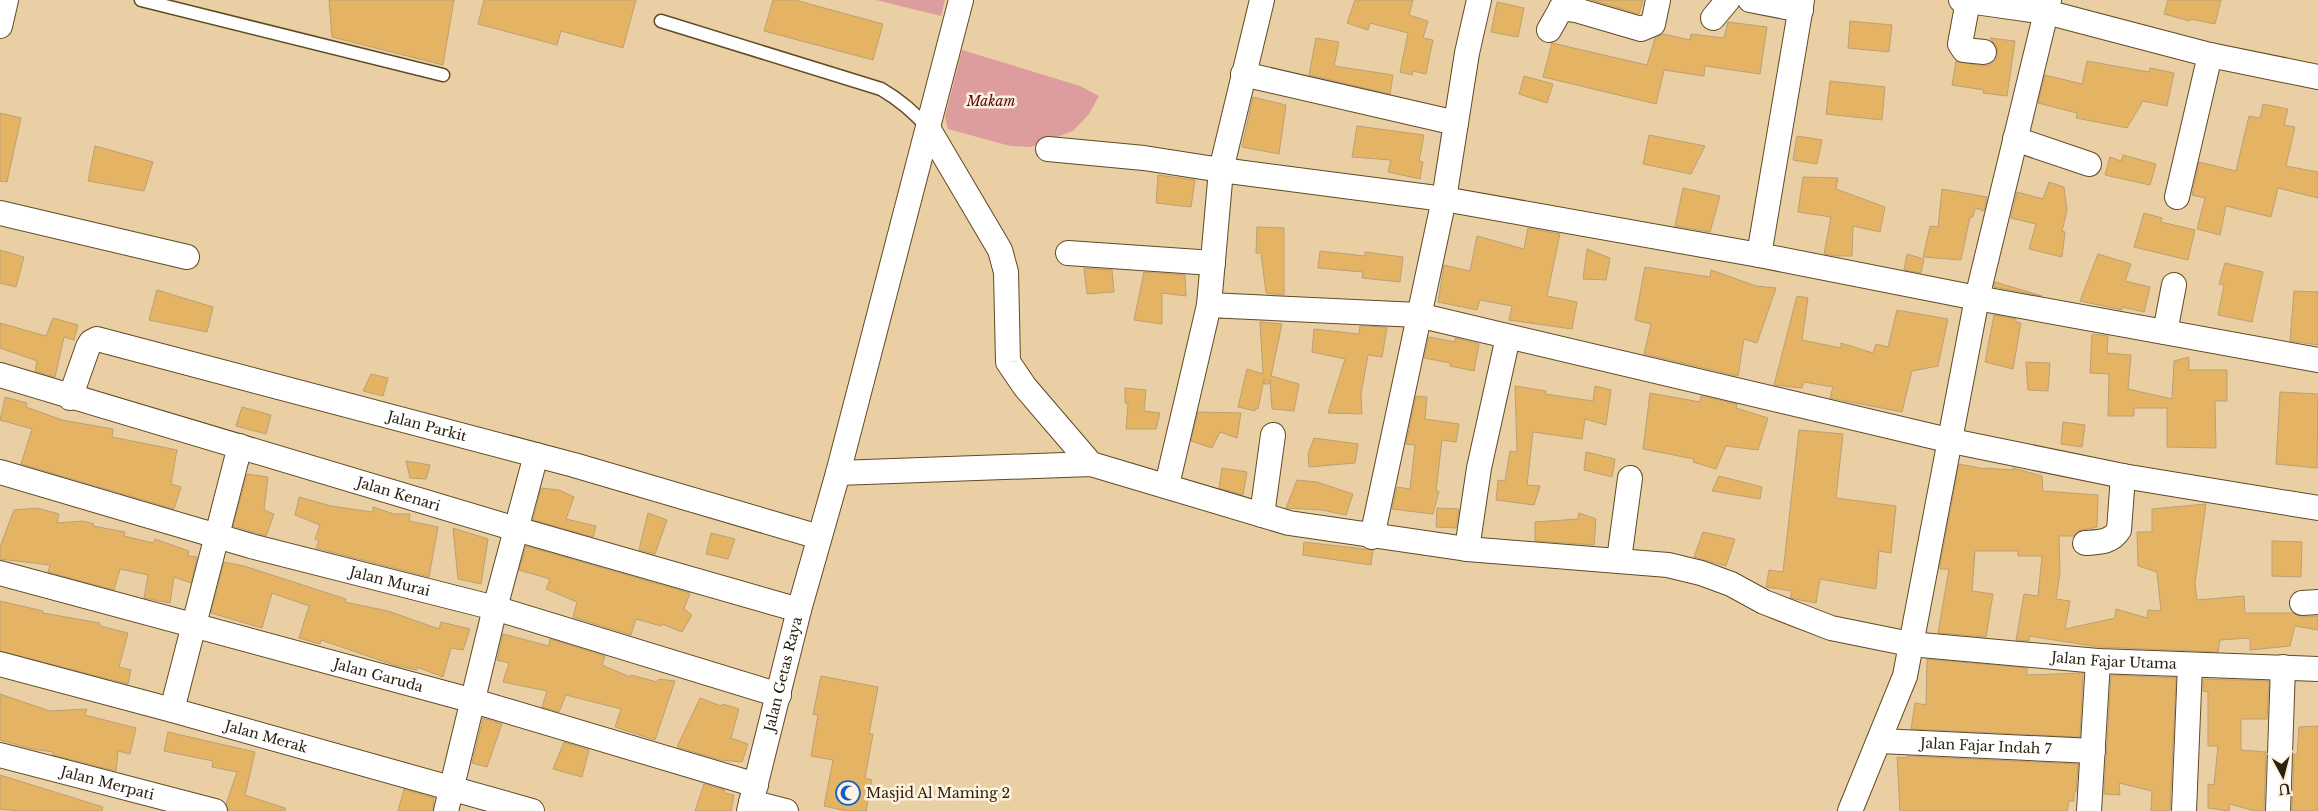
<svg xmlns="http://www.w3.org/2000/svg" width="2318" height="811" font-family="'Libre Baskerville',serif">
<style>
.green{fill:#dd9c9d}
.building{fill:#e4b363;stroke:#bba076}
.lines{fill:none;stroke-linecap:round;stroke-linejoin:round}
.lane-casing{stroke:#624a22;stroke-width:15}
.street-casing{stroke:#624a22;stroke-width:26}
.lane{stroke:#fff;stroke-width:12}
.street{stroke:#fff;stroke-width:24}
.labels{text-anchor:middle;stroke-width:5;stroke-linejoin:round;paint-order:stroke}
.park-label{font-size:14px;font-style:italic;fill:#590415;stroke:#fef3e1}
.street-label{font-size:14px;fill:#2b2110;stroke:#fef3e1}
.poi-label{font-size:14px;fill:#2b2110;stroke:#fef3e1;text-anchor:start}
</style>
<rect width="100%" height="100%" fill="#ebcfa4"/>
<path class="green" d="M876 0H945L941 16Z
M962 50 1080 86 1099 96 1089 114 1073 131 1031 147 1010 146 948 129 945 117Z"/>
<path class="building" d="M329 0H454L443 65 332 37Z
M484 0H636L623 48 561 31 557 45 478 24Z
M773 0H795L883 24 873 60 764 31Z
M1355 0H1413L1409 15 1428 21 1423 38 1433 40 1426 74 1413 71 1412 75 1400 72 1408 33 1370 23 1368 30 1347 23Z
M1591 0H1643L1639 14Z
M2168 0H2221L2215 24 2191 19 2190 21 2164 14Z
M1497 2 1524 8 1518 37 1491 32Z
M1850 21 1892 25 1889 52 1848 48Z
M1728 22 1767 27 1760 74 1705 66 1704 76 1664 70 1656 104 1543 77 1552 43 1647 65 1655 38 1663 34 1690 40 1691 34 1724 38Z
M1316 38 1339 42 1334 66 1393 75 1390 94 1309 75Z
M1990 38 2015 41 2007 96 1983 93 1984 90 1952 85 1956 61 1983 66 1989 65 1995 60 1998 54 1997 47Z
M2087 61 2149 72 2150 68 2174 73 2167 106 2143 101 2127 128 2076 118 2077 113 2038 103 2045 75 2082 84Z
M1524 76 1553 84 1547 103 1519 94Z
M1830 81 1885 87 1882 120 1826 114Z
M1253 97 1286 105 1279 154 1242 147Z
M2263 104 2288 109 2284 125 2295 127 2286 166 2318 172V198L2278 188 2271 217 2226 206 2220 235 2197 229 2205 198 2192 195 2199 162 2236 171 2249 116 2260 118Z
M0 113 21 118 7 182 0 181Z
M1357 126 1424 135 1419 161 1423 162 1420 179 1388 172 1391 160 1352 157Z
M1649 135 1705 146 1691 174 1643 164Z
M1797 136 1822 140 1817 164 1793 160Z
M95 146 153 162 144 191 88 181Z
M2123 155 2156 164 2150 185 2105 175 2110 157 2121 161Z
M1158 175 1195 180 1191 207 1156 203Z
M1803 177 1838 178 1836 189 1885 207 1880 232 1853 226 1852 256H1837L1824 254 1831 217 1798 212Z
M2049 182 2064 187 2067 211 2062 231 2065 232 2062 257 2029 249 2036 224 2011 218 2017 192 2043 199Z
M1683 188 1720 196 1710 232 1675 226Z
M1942 189 1987 197 1984 211 1975 208 1973 217H1970L1961 260 1923 257 1930 226 1938 227Z
M2144 213 2162 218 2161 222 2195 230 2188 260 2134 247Z
M1257 227 1284 228V295L1266 293 1261 253H1256Z
M1528 228 1560 234 1547 296 1577 302 1572 329 1509 320 1512 306 1480 300 1477 310 1438 302 1444 265 1470 271 1477 236 1524 249Z
M1587 249 1610 258 1606 280 1583 279Z
M0 250 24 257 16 287 0 283Z
M1320 251 1365 256V252L1403 257 1400 282 1362 278 1363 272 1318 268Z
M1907 254 1924 259 1921 273 1904 270Z
M2098 254 2131 264 2125 281 2150 287 2144 312 2122 307V310L2080 301Z
M2225 263 2263 272 2252 322 2218 315 2224 285 2219 284Z
M1645 267 1710 277 1711 270 1756 286 1776 288 1757 343 1744 339 1738 376 1644 354 1651 324 1635 320Z
M1084 268 1112 270 1114 292 1087 294Z
M1144 272 1185 275 1186 296 1162 293V324L1134 320Z
M1995 282 2042 296 1994 287Z
M157 290 213 307 207 332 149 320Z
M2294 291 2318 292V345L2290 341Z
M1797 296 1808 298 1802 340 1841 348V343L1873 353 1876 344 1888 347 1897 310 1948 319 1938 366 1912 371 1902 412 1830 398 1833 387 1804 382 1802 388 1774 385Z
M1994 315 2016 319V322L2021 323 2013 369 1985 362Z
M53 318 78 325 74 340 64 337 55 377 35 371 37 361 0 348V323L46 336Z
M1260 322 1282 324 1271 376 1299 384 1294 411 1272 409 1270 380 1269 384H1264V379L1258 409 1255 408V411L1238 407 1247 369 1263 374Z
M1360 326 1387 327 1382 357 1368 355 1361 394 1362 414 1328 413 1345 359 1312 352 1314 329 1359 334Z
M2092 334 2108 336 2107 353 2131 355 2128 389 2172 399 2174 361 2189 357V370H2227V401H2215L2216 448 2167 447V408H2134V416H2108L2109 374 2090 373Z
M1429 337 1455 342V338L1479 344 1474 371 1450 366V363L1424 358Z
M2026 362 2050 363 2048 391 2028 390Z
M371 374 388 378 383 396 363 391Z
M1515 386 1546 391 1545 394 1593 401 1595 386 1611 390 1606 425 1585 419 1582 439 1533 432 1527 485 1540 486 1534 505 1496 500 1498 480 1505 481 1510 451 1517 452Z
M1125 388 1146 390 1144 411 1160 413 1156 429H1126L1128 404 1125 403Z
M2280 392 2318 394 2317 468 2276 464Z
M1650 393 1700 402 1701 396 1737 404 1736 408 1768 418 1758 450 1726 446 1716 469 1693 462 1694 459 1643 449Z
M1416 396 1427 397 1425 419 1459 424 1456 442 1442 440 1436 491H1439L1433 514 1392 509 1397 487 1410 489 1415 445 1406 444Z
M5 397 27 403 26 407 62 420 113 429 112 437 177 450 171 484 181 487 174 509 21 464 32 429 0 420Z
M242 407 271 415 266 434 236 426Z
M1198 412 1241 413 1237 438 1220 432 1212 448 1191 441Z
M2063 422 2085 425 2082 447 2061 444Z
M1799 430 1843 434 1836 498 1896 506 1891 553 1879 551 1876 589 1820 579 1816 603 1790 598 1792 591 1766 587 1769 570 1783 572Z
M1314 438 1358 444 1355 463 1309 467 1308 454Z
M1586 452 1615 459 1612 477 1584 470Z
M406 461 430 465 426 479 410 478Z
M1959 464 1985 469V468L2013 470V468L2042 476 2043 491 2098 495 2097 527 2078 531 2074 536H2059L2060 573 2056 599 2070 601 2065 629 2115 618 2116 609 2147 618 2148 610 2161 611 2157 572 2138 566 2137 532H2152V509L2206 504 2195 583 2197 600 2244 596 2245 613H2293L2302 617 2318 616V630L2295 626 2290 646 2250 650V638L2220 640 2218 652 2099 647 2029 636V641L2016 640 2024 594 2038 596 2042 556H2018V551H1975L1972 591 1993 594 1986 637 1938 633 1949 569H1940V565Z
M1222 468 1247 472 1243 495 1219 488Z
M247 474 268 477 264 510 274 514 266 536 233 526Z
M1719 476 1762 487 1760 499 1712 491Z
M1297 480 1317 482 1353 494 1346 515 1322 510 1286 508Z
M541 488 559 490 574 497 566 519 596 526 593 537 533 520Z
M299 497 331 506 373 512V507L394 514H410L409 521 438 527 429 577 316 548 319 541 315 539 320 525 295 515Z
M37 508 59 514 57 523 83 521 94 524 93 526 125 532 124 536 153 543 155 539 189 551 188 556 197 557 191 583 174 577 170 603 144 598 148 575 120 569 114 590 48 572 50 565 0 559V547L14 510Z
M1437 508 1459 509 1456 528 1436 527Z
M648 513 667 520 655 554 639 550Z
M1579 513 1596 519 1594 545 1535 541V522L1578 519Z
M453 528 488 539 481 584 458 579Z
M1703 532 1735 539 1726 566 1694 557Z
M711 533 735 539 728 559 706 554Z
M2272 541 2302 542 2301 577 2272 576Z
M1304 542 1373 550 1371 565 1303 555Z
M526 546 690 593 684 609 692 615 682 632 662 624 661 626 636 619 631 635 573 617 577 602 546 589 550 579 519 570Z
M224 562 244 566 346 599 345 602 388 611 439 629 441 622 470 629 463 650 451 648 443 677 417 667V670L394 665 321 640 320 644 299 638 309 606 272 593 262 628 211 613Z
M0 601 43 611V613L100 623V626L128 633 119 667 131 670 128 684 0 651Z
M503 634 549 646 550 639 605 656 602 665 630 677 631 675 657 682 659 679 675 681 655 740 615 727 621 709 566 695 559 712 542 707 547 691 503 682 509 663 497 660Z
M1927 659 2027 668V675L2083 673 2080 737 1911 729 1915 703 1926 705Z
M2111 675 2176 678 2170 811H2151L2152 791 2119 783 2120 795 2104 794Z
M821 676 878 687 869 734H873L865 778 872 780 866 811H847L824 806 833 760 811 756 818 715 813 714Z
M2203 679 2269 681 2267 719H2241V750L2266 752 2264 811H2255L2230 804 2229 811 2208 808V784L2214 785 2218 746H2208V692L2203 691Z
M0 694 50 711 87 709 85 715 136 728 130 754 118 751 116 771 53 755V752L33 749 0 740Z
M700 698 721 706 723 704 739 709 731 738 748 744 742 762 720 760 677 747Z
M483 718 502 724 487 767 472 763Z
M2318 726V811H2292L2294 754 2297 755 2299 727Z
M168 732 255 752 245 795 285 808V811H228L226 804 237 772 212 767 213 761 164 751Z
M564 742 589 750 582 777 553 769Z
M1907 756 2078 764 2076 792H2074V801H2069L2067 811H1900L1897 757 1906 758Z
M0 775 103 807 102 811H20L0 809Z
M704 784 724 790 725 793 734 795 731 811H695Z
M404 789 434 798 433 811H398Z"/>
<g class="lines">
<g class="lane-casing">
<path id="lane" d="M141 0 443 75
M661 21 881 89C900 100 913 111 928 128"/>
</g>
<g class="street-casing">
<g id="street">
<path d="M1750 0 1801 10"/>
<path d="M1961 0 2046 12 2210 55 2318 77"/>
<path d="M1968 1 1960 44 1964 50 1984 52"/>
<path d="M1561 8 1576 10 1641 29 1653 24 1658 0"/>
<path d="M1713 18 1728 0"/>
<path d="M0 26 6 0"/>
<path d="M1549 30 1566 0"/>
<path d="M1243 74 1456 123"/>
<path d="M928 128 1000 250 1006 272 1008 362 1025 387 1091 464"/>
<path d="M2015 139 2089 164"/>
<path d="M1048 149 1144 158 1221 170 1444 199 1759 255 1977 298 2318 360"/>
<path d="M2177 197 2210 55"/>
<path d="M0 213 187 257"/>
<path d="M1068 253 1213 263"/>
<path d="M1759 255 1802 0"/>
<path d="M1209 305 1221 170 1262 0"/>
<path d="M2165 332 2174 285"/>
<path id="s1" d="M0 375 516 529 799 610"/>
<path id="s2" d="M70 398 88 347 91 342 97 339 574 465 819 537"/>
<path id="s3" d="M0 472 251 546 495 608 779 695"/>
<path id="s4" d="M838 473 1091 464 1289 523 1467 549 1668 565 1701 573 1731 584 1764 602 1831 628 1910 644 2098 661 2318 669"/>
<path d="M1167 485 1209 305 1418 315 1952 441 2123 476 2318 508"/>
<path d="M1262 515 1273 435"/>
<path d="M1372 537 1444 199 1467 53 1479 0"/>
<path d="M2085 543C2098 542 2111 543 2119 530L2123 476"/>
<path d="M1467 549 1479 468 1508 337"/>
<path d="M1619 560 1630 478"/>
<path id="s5" d="M0 573 474 701 756 785"/>
<path d="M2302 603 2318 602"/>
<path id="s6" d="M0 664 172 710 532 811"/>
<path d="M172 710 240 446"/>
<path id="s7" d="M1880 741 2093 751"/>
<path id="s8" d="M0 755 215 811"/>
<path d="M751 802 786 811"/>
<path d="M446 811 495 608 536 455"/>
<path id="s9" d="M749 811 799 610 838 473 961 0"/>
<path d="M1850 811 1905 676 1977 298 2049 0"/>
<path d="M2089 811 2098 661"/>
<path d="M2184 811 2190 665"/>
<path d="M2278 811 2283 667"/>
</g>
</g>
<use href="#lane" class="lane"/>
<use href="#street" class="street"/>
</g>
<defs>
<g id="mosque-ring" transform="scale(1.25)"><circle r="9.5" fill="#fef3e1" stroke="#1160ca" stroke-width="1.5"/><path d="M3.5-4.9A6 6 0 1 0 3.5 4.9A5 5 0 1 1 3.5-4.9Z" fill="#1160ca"/></g>
</defs>
<g fill-rule="evenodd">
<use href="#mosque-ring" x="848" y="793"/>
</g>
<g class="labels">
<g class="park-label">
<text x="991" y="106">Makam</text>
</g>
<g class="street-label">
<text dy="5" stroke="none"><textPath href="#s2" startOffset="408">Jalan Parkit</textPath></text>
<text dy="5" stroke="none"><textPath href="#s1" startOffset="416">Jalan Kenari</textPath></text>
<text dy="5" stroke="none"><textPath href="#s3" startOffset="405">Jalan Murai</textPath></text>
<text dy="5" stroke="none"><textPath href="#s4" startOffset="1302">Jalan Fajar Utama</textPath></text>
<text dy="5" stroke="none"><textPath href="#s9" startOffset="141">Jalan Getas Raya</textPath></text>
<text dy="5" stroke="none"><textPath href="#s5" startOffset="392">Jalan Garuda</textPath></text>
<text dy="5" stroke="none"><textPath href="#s6" startOffset="276">Jalan Merak</textPath></text>
<text dy="5" stroke="none"><textPath href="#s7" startOffset="106">Jalan Fajar Indah 7</textPath></text>
<text dy="5" stroke="none"><textPath href="#s8" startOffset="111">Jalan Merpati</textPath></text>
</g>
<g class="poi-label">
<text x="866" y="798">Masjid Al Maming 2</text>
</g>
</g>
<g transform="translate(2283 776) rotate(173)" stroke="#fef3e1" stroke-width="4" paint-order="stroke">
<path d="M0-4L9 19L0 12L-9 19Z" fill="#2b2110"/>
<text y="-8" font-size="14" font-weight="bold" text-anchor="middle" fill="#2b2110">U</text>
</g>
</svg>
